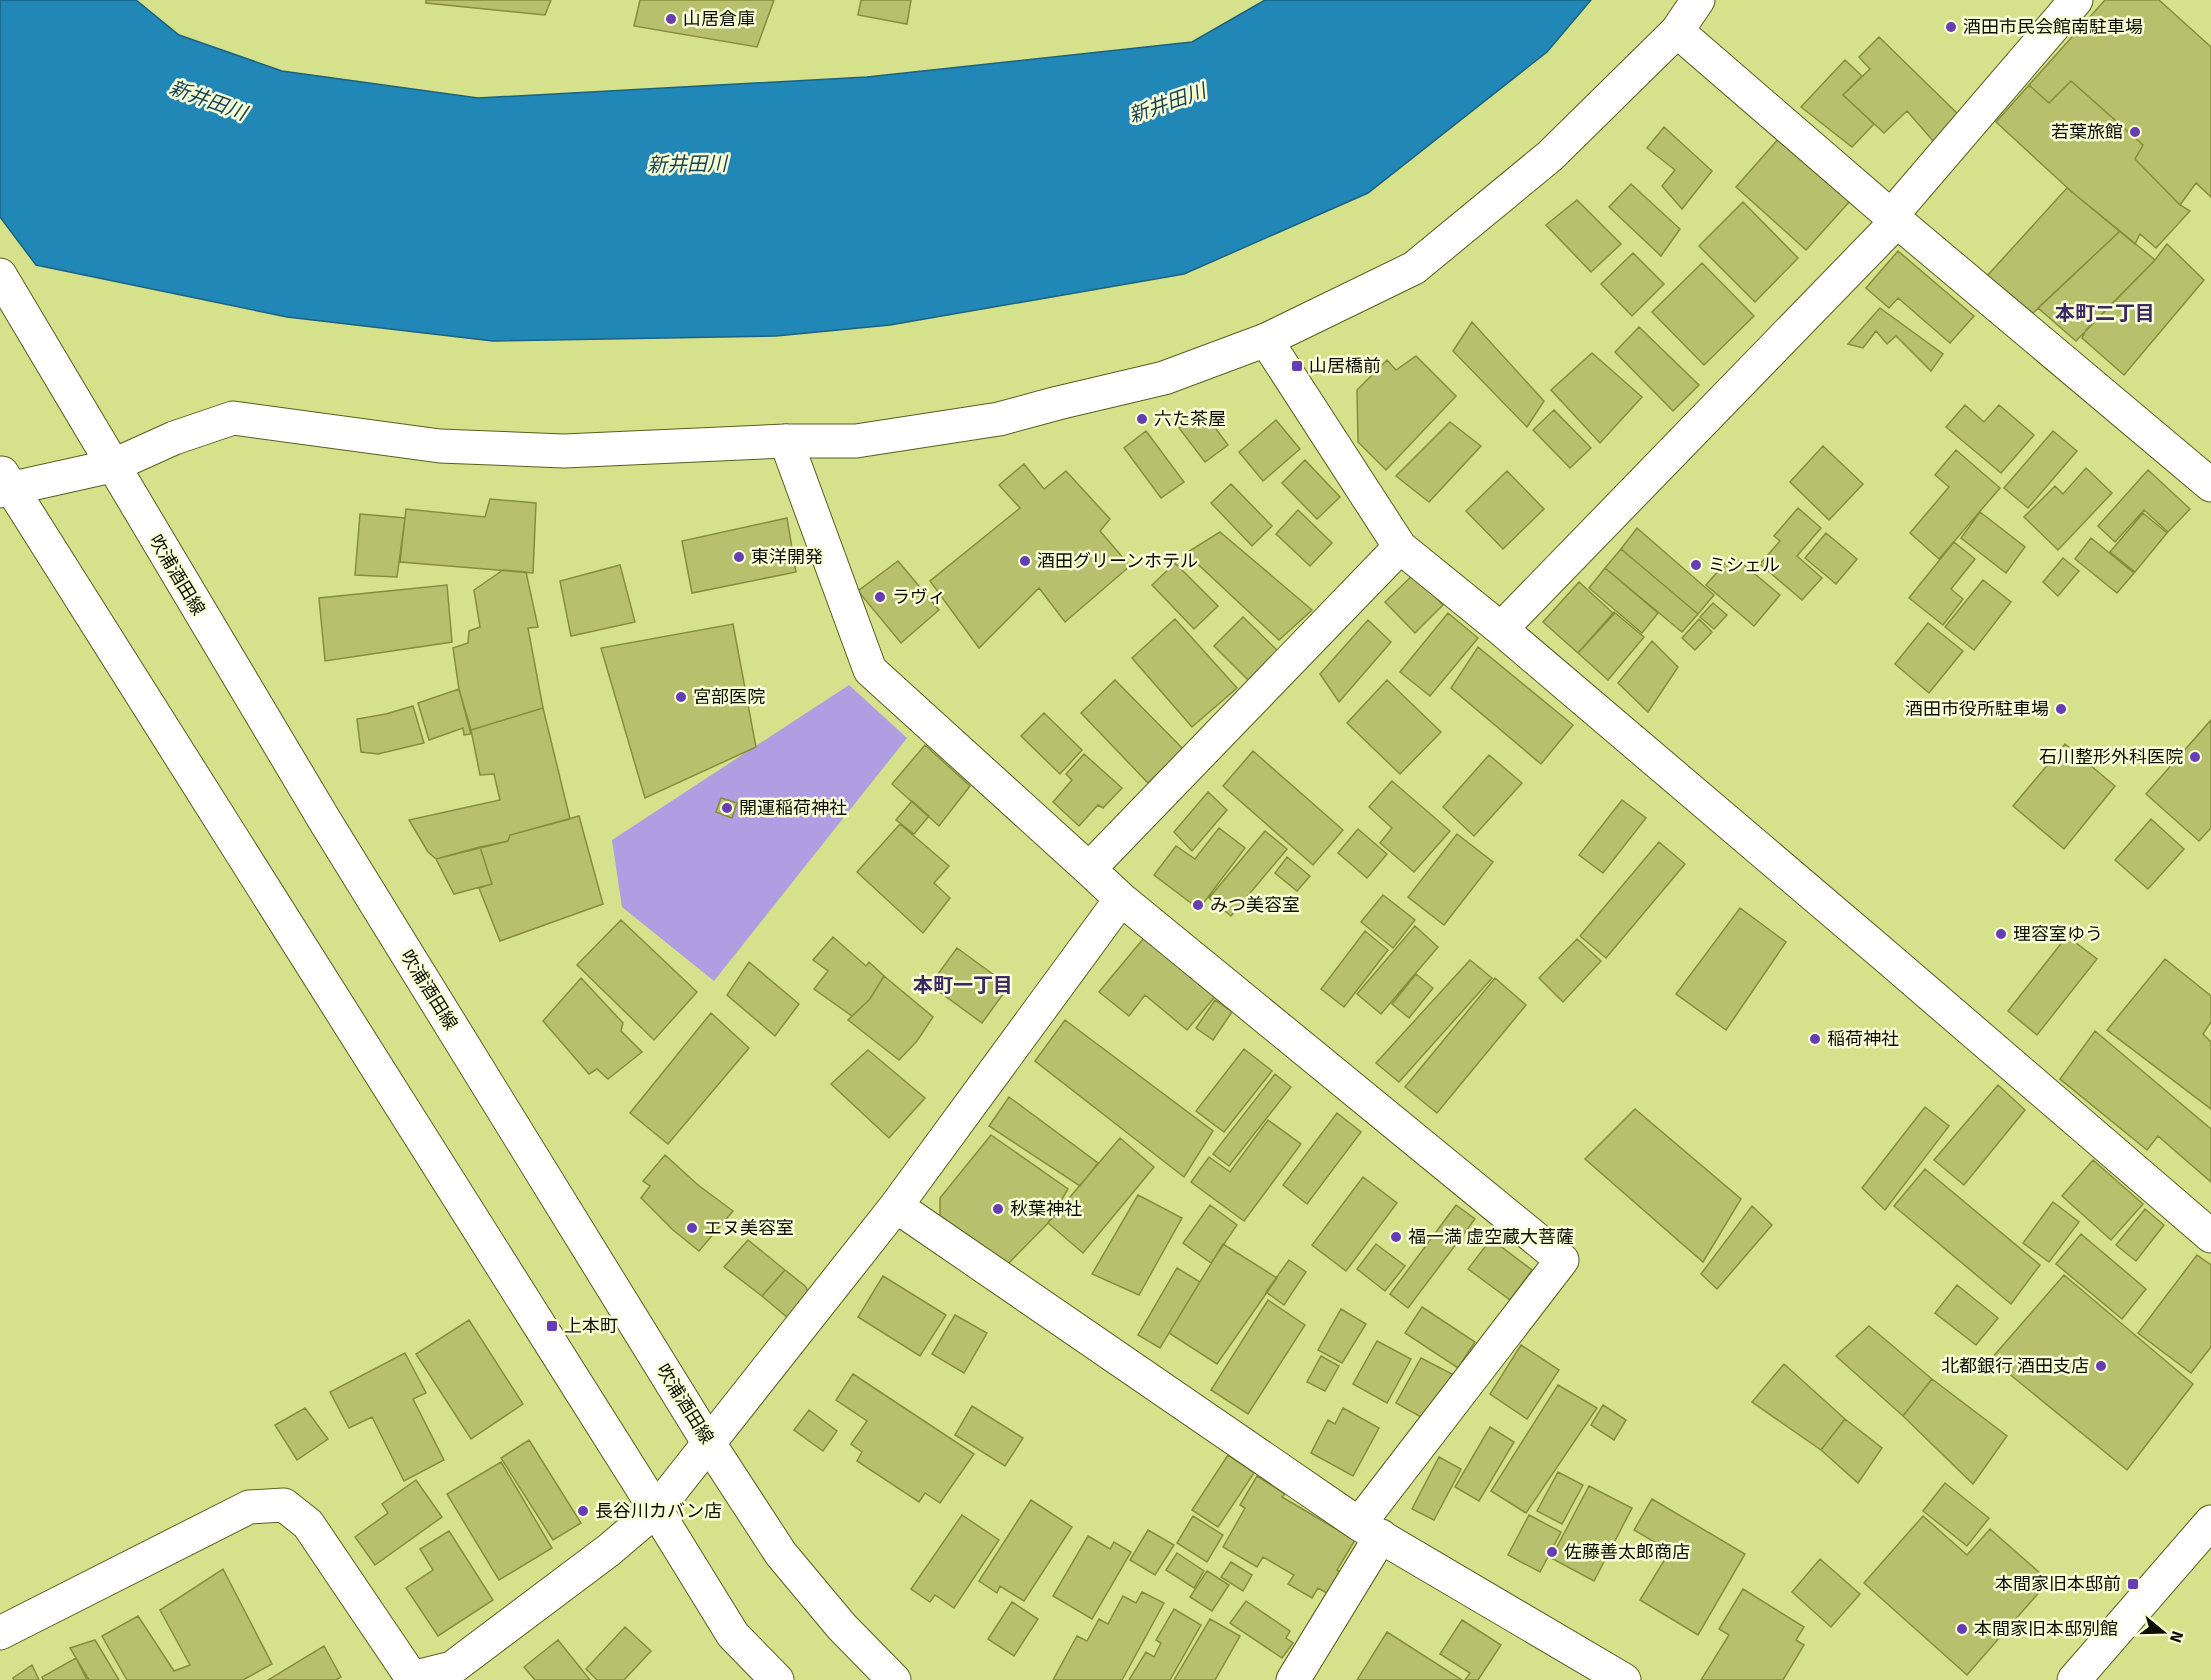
<svg xmlns="http://www.w3.org/2000/svg" width="2211" height="1680" font-family="Signika,'Noto Sans JP',sans-serif">
<style>
.green{fill:#af9fe2}
.water{fill:#2187b6;stroke:#1b637f;stroke-width:1.5}
.building{fill:#b7c16d;stroke:#858e3a;stroke-width:1.5}
.lines{fill:none;stroke-linecap:round;stroke-linejoin:round}
.street-casing{stroke:#585e1e;stroke-width:35}
.secondary-casing{stroke:#585e1e;stroke-width:35}
.primary-casing{stroke:#585e1e;stroke-width:35}
.street{stroke:#fff;stroke-width:33}
.secondary{stroke:#fff;stroke-width:33}
.primary{stroke:#fff;stroke-width:33}
.poi-dot{fill:#673db5;stroke:#f8fed5;stroke-width:2}
.labels{text-anchor:middle;stroke-width:5;stroke-linejoin:round;paint-order:stroke}
.poi-label{font-size:18px;fill:#0c0e00;stroke:#f8fed5;text-anchor:start}
.street-label{font-size:18px;fill:#0c0e00;stroke:#f8fed5}
.water-label{font-size:20px;font-style:italic;fill:#1a4257;stroke:#f8fed5}
.neighbourhood-label{font-size:20px;font-weight:bold;fill:#3b2964;stroke:#f8fed5}
</style>
<rect width="100%" height="100%" fill="#d6e18c"/>
<path class="green" d="M849 685 907 738 714 981 622 907 612 840Z"/>
<path class="water" d="M0 0H136L179 35 282 71 478 98 867 77 1192 42 1265 0H1591L1547 52 1368 193 1184 274 890 325 776 336 493 341 287 317 36 265 0 217Z"/>
<path class="building" d="M426 0H551L545 15 426 3Z
M640 0H774L757 47 634 26Z
M861 0H911L907 24 858 15Z
M2105 0H2159L2211 47V197L2196 183 2180 205 2135 159 2143 145 2071 81 2049 103 2029 85Z
M1879 37 1960 116 1934 142 1907 111 1884 133 1843 95 1870 69 1859 57Z
M1845 60 1862 76 1843 95 1874 124 1852 147 1801 107Z
M2071 81 2143 145 2135 159 2180 205 2190 211 2156 248 2140 234 2135 244 2072 192 1996 122 2029 85 2049 103Z
M1664 127 1712 171 1682 209 1662 186 1675 170 1647 148Z
M1780 137 1850 201 1806 250 1736 187Z
M1631 184 1680 229 1661 256 1609 207Z
M2067 188 2120 231 2032 314 1987 276Z
M1577 200 1621 244 1591 272 1546 225Z
M1743 202 1798 258 1755 302 1699 246Z
M2120 231 2155 260 2076 341 2038 308Z
M2167 244 2204 280 2124 375 2082 338 2086 330 2155 260Z
M1898 251 1974 316 1950 343 1898 298 1889 308 1866 288Z
M1633 253 1664 284 1632 316 1601 284Z
M1702 263 1754 316 1704 365 1652 312Z
M1880 308 1943 354 1931 371 1896 336 1887 344 1876 331 1863 348 1848 344Z
M1472 322 1544 401 1527 427 1453 351Z
M1639 327 1699 385 1673 411 1615 352Z
M1592 353 1642 397 1600 443 1551 390Z
M1416 356 1456 396 1386 470 1358 442 1357 390 1387 360 1396 370Z
M1965 405 1984 422 1999 405 2034 435 2001 473 1946 427Z
M1202 410 1228 445 1205 462 1179 428Z
M1554 410 1591 448 1570 468 1533 430Z
M1276 420 1300 449 1263 481 1239 452Z
M1450 422 1481 446 1429 502 1396 476Z
M1146 431 1184 482 1161 498 1124 448Z
M2053 431 2077 451 2028 508 2004 488Z
M1823 446 1863 484 1829 520 1790 482Z
M1956 450 2000 488 1939 559 1910 533 1949 487 1935 475Z
M1305 460 1340 497 1317 519 1282 483Z
M1024 464 1044 489 1066 471 1110 519 1100 531 1130 566 1065 622 1039 588 979 648 930 581 1020 508 999 485Z
M2086 468 2112 493 2058 550 2024 517 2055 486 2063 494Z
M2148 470 2190 509 2168 532 2144 510 2115 542 2098 526Z
M1507 471 1544 509 1503 549 1466 511Z
M1231 484 1272 526 1252 546 1211 503Z
M490 499 536 503 533 573 400 562 406 509 485 517Z
M1798 508 1821 528 1797 556 1822 578 1802 600 1760 564 1780 541 1774 536Z
M1298 510 1332 543 1310 566 1276 534Z
M1980 512 2025 547 2006 573 1961 538Z
M2143 513 2167 533 2135 572 2110 552Z
M360 514 405 518 397 577 355 575Z
M787 518 796 572 692 593 682 541Z
M1637 528 1714 595 1698 614 1621 549Z
M1220 532 1312 610 1279 640 1186 553Z
M1826 533 1857 559 1836 584 1805 558Z
M2091 538 2134 573 2117 593 2075 559Z
M1954 542 1975 559 1951 589 1963 599 1943 625 1909 598Z
M1621 549 1698 614 1682 632 1605 568Z
M1732 555 1780 595 1754 626 1706 585Z
M2063 558 2079 571 2058 596 2043 582Z
M898 561 939 610 901 643 858 591Z
M1175 563 1218 606 1194 629 1152 585Z
M620 565 635 622 571 636 560 581Z
M1605 568 1658 613 1642 633 1589 588Z
M503 570 526 572 538 627 528 628 543 708 471 730 459 689 453 648 468 643 469 631 480 627 474 590Z
M1414 574 1443 605 1415 633 1385 602Z
M1983 580 2011 602 1974 650 1945 627Z
M1579 582 1614 614 1578 653 1543 622Z
M447 585 452 642 325 661 319 598Z
M1713 603 1727 615 1714 629 1700 617Z
M1614 612 1644 637 1608 680 1578 653Z
M1448 613 1478 638 1430 696 1400 672Z
M1243 617 1279 652 1250 682 1214 646Z
M1175 619 1237 688 1192 727 1132 658Z
M1699 619 1712 632 1695 650 1682 638Z
M1368 620 1391 642 1339 702 1320 674Z
M1928 623 1963 651 1929 693 1895 664Z
M733 624 756 747 645 798 601 648Z
M1652 641 1678 667 1648 712 1618 683Z
M1478 647 1573 725 1541 764 1451 688Z
M1115 680 1183 749 1148 783 1081 713Z
M1387 680 1441 732 1400 774 1347 723Z
M459 689 471 734 464 735 463 728 429 740 418 703Z
M413 706 424 743 378 754 361 752 357 719 386 714Z
M543 708 570 819 510 835 508 841 436 859 428 852 409 820 500 800 494 774 480 775 471 730Z
M1044 713 1082 750 1060 774 1021 736Z
M2211 720V828L2199 841 2146 794Z
M2065 744 2115 786 2064 849 2013 806Z
M925 745 970 786 939 826 892 784Z
M1253 751 1343 830 1313 865 1223 786Z
M1084 754 1122 788 1103 808 1098 805 1079 826 1053 802 1072 780 1066 774Z
M1489 755 1522 783 1474 836 1443 807Z
M1392 781 1450 831 1414 872 1380 843 1392 828 1369 807Z
M1208 792 1227 810 1192 851 1174 832Z
M721 798 737 803 732 818 716 812Z
M1622 800 1646 818 1603 873 1579 855Z
M912 801 929 816 914 834 896 820Z
M579 816 603 904 500 941 479 888 492 884 480 847 508 841 510 835Z
M2151 819 2184 849 2148 889 2115 860Z
M900 824 949 866 934 883 950 898 923 933 857 872Z
M1219 828 1245 848 1199 909 1154 875 1176 846 1195 859Z
M1358 829 1387 854 1367 878 1338 853Z
M1265 831 1287 849 1231 916 1209 898Z
M1457 834 1493 862 1444 925 1408 897Z
M1659 842 1685 864 1606 958 1580 936Z
M480 847 492 884 454 894 436 859Z
M1287 857 1310 876 1297 891 1275 873Z
M1383 895 1415 920 1393 948 1361 922Z
M1740 908 1786 942 1726 1030 1676 994Z
M621 920 697 992 654 1040 577 965Z
M1415 926 1438 947 1381 1014 1357 994Z
M1365 931 1388 950 1344 1007 1321 989Z
M1148 933 1218 993 1187 1030 1145 995 1129 1016 1099 992Z
M2067 936 2097 959 2037 1035 2008 1011Z
M833 937 866 966 869 962 884 976 870 999 852 1016 814 989 828 971 813 960Z
M1577 939 1601 961 1563 1002 1539 978Z
M957 948 1009 986 982 1023 930 985Z
M2165 959 2211 996V1022L2203 1034 2211 1042V1109L2107 1030Z
M1470 960 1492 978 1399 1082 1376 1063Z
M749 962 799 1004 775 1036 727 995Z
M1416 974 1433 988 1409 1018 1392 1004Z
M884 976 933 1017 917 1041 899 1060 848 1020 870 999Z
M581 978 623 1023 621 1031 642 1052 608 1079 597 1069 589 1074 543 1021Z
M1495 978 1526 1005 1437 1113 1405 1087Z
M1215 1000 1232 1012 1213 1040 1196 1028Z
M711 1013 749 1048 668 1144 630 1113Z
M1065 1020 1213 1131 1184 1177 1035 1061Z
M2095 1031 2211 1129V1182L2158 1136 2147 1150 2060 1079Z
M1244 1049 1272 1071 1224 1132 1196 1111Z
M868 1050 925 1098 889 1138 831 1084Z
M1275 1074 1291 1087 1229 1166 1213 1154Z
M1998 1085 2025 1110 1964 1185 1934 1160Z
M1009 1097 1098 1163 1080 1186 989 1126Z
M1925 1107 1949 1126 1885 1210 1862 1188Z
M1635 1109 1741 1199 1703 1262 1585 1159Z
M1337 1113 1361 1132 1307 1204 1283 1185Z
M1268 1120 1301 1144 1244 1221 1191 1182 1209 1157 1230 1172Z
M991 1135 1068 1189 1048 1223 1004 1268 940 1219V1198Z
M1120 1138 1154 1167 1083 1253 1048 1223Z
M665 1155 698 1185 733 1211 699 1251 673 1230 641 1198 650 1186 643 1181Z
M2093 1160 2143 1204 2111 1240 2062 1196Z
M1925 1169 2040 1265 2011 1304 1894 1206Z
M1363 1177 1397 1203 1346 1271 1312 1245Z
M1138 1195 1182 1218 1139 1295 1092 1274Z
M2053 1202 2079 1222 2049 1262 2023 1243Z
M1210 1205 1237 1225 1211 1263 1183 1243Z
M1456 1205 1475 1219 1408 1308 1390 1294Z
M1752 1206 1772 1225 1717 1289 1701 1274Z
M2145 1209 2164 1225 2136 1261 2116 1245Z
M2081 1234 2146 1289 2122 1319 2056 1264Z
M1491 1239 1532 1270 1510 1300 1468 1269Z
M748 1240 785 1270 762 1296 724 1267Z
M1223 1244 1277 1278 1217 1364 1169 1333Z
M1376 1244 1405 1266 1385 1291 1357 1269Z
M2197 1255 2211 1265V1347L2191 1373 2138 1333Z
M1289 1260 1306 1272 1284 1305 1266 1292Z
M1177 1268 1200 1282 1160 1348 1138 1335Z
M785 1270 805 1286 809 1293 788 1318 762 1296Z
M2064 1275 2193 1384 2127 1470 1991 1359Z
M883 1276 946 1315 920 1356 858 1317Z
M1957 1285 1998 1318 1976 1345 1935 1313Z
M1268 1300 1305 1325 1248 1414 1211 1390Z
M1422 1307 1475 1342 1458 1368 1405 1333Z
M1341 1309 1366 1324 1342 1363 1318 1350Z
M955 1315 987 1333 964 1373 932 1354Z
M469 1320 523 1404 471 1439 416 1354Z
M1869 1326 1932 1379 1903 1416 1836 1356Z
M1377 1341 1411 1359 1387 1403 1353 1384Z
M1521 1345 1559 1370 1527 1419 1490 1394Z
M405 1353 426 1393 413 1399 444 1460 404 1481 372 1417 349 1428 330 1392Z
M1321 1356 1339 1366 1325 1391 1307 1382Z
M1421 1358 1454 1375 1428 1421 1396 1403Z
M1784 1364 1845 1419 1821 1450 1752 1402Z
M853 1374 974 1454 940 1503 925 1493 919 1502 857 1461 862 1452 851 1444 867 1421 836 1400Z
M1932 1379 2007 1436 1973 1484 1903 1416Z
M1558 1385 1597 1408 1526 1513 1491 1491Z
M1603 1405 1626 1420 1614 1440 1591 1425Z
M972 1406 1023 1438 1005 1466 955 1435Z
M305 1408 328 1439 297 1460 275 1425Z
M1343 1408 1379 1428 1353 1476 1311 1453 1328 1420 1335 1424Z
M809 1410 837 1431 823 1451 794 1430Z
M1845 1419 1882 1448 1858 1483 1821 1450Z
M1490 1427 1514 1442 1479 1501 1455 1487Z
M529 1440 581 1523 553 1540 501 1458Z
M1228 1455 1254 1473 1218 1527 1192 1510Z
M1439 1457 1461 1469 1434 1520 1412 1509Z
M501 1462 552 1548 499 1580 447 1494Z
M1558 1472 1583 1485 1562 1524 1537 1511Z
M1257 1476 1285 1494 1282 1497 1355 1540 1337 1570 1345 1575 1332 1596 1318 1588 1312 1598 1288 1584 1294 1575 1263 1557 1257 1567 1223 1547 1245 1508 1240 1505Z
M416 1480 442 1517 375 1565 355 1537 388 1513 382 1504Z
M1945 1483 1989 1518 1967 1546 1923 1511Z
M1589 1486 1632 1508 1594 1581 1551 1558Z
M1652 1499 1745 1554 1698 1635 1640 1600 1670 1551 1634 1530Z
M1031 1500 1072 1527 1024 1601 1000 1586 997 1593 979 1581Z
M962 1515 999 1540 954 1608 935 1595 930 1602 911 1589Z
M1529 1515 1561 1532 1540 1572 1508 1555Z
M1193 1516 1223 1535 1207 1562 1177 1543Z
M1923 1516 1967 1555 1990 1529 2049 1581 1967 1675 1864 1583Z
M1148 1530 1174 1545 1155 1575 1130 1560Z
M449 1531 493 1600 438 1636 406 1588 433 1570 420 1549Z
M1088 1536 1110 1549 1114 1542 1131 1552 1092 1619 1053 1596Z
M1177 1553 1204 1571 1194 1588 1166 1570Z
M1820 1559 1860 1594 1831 1627 1792 1592Z
M1231 1562 1252 1575 1243 1591 1221 1577Z
M223 1569 272 1664 243 1680H127L102 1636 138 1616 174 1671 190 1665 160 1610Z
M1207 1571 1229 1585 1212 1611 1190 1597Z
M1743 1589 1804 1627 1796 1640 1804 1645 1783 1680H1701L1729 1635 1719 1629Z
M1142 1592 1164 1603 1122 1680H1053L1077 1636 1087 1641 1099 1619 1108 1624 1123 1596 1136 1603Z
M1246 1601 1290 1631 1286 1638 1293 1643 1282 1658 1230 1623Z
M1012 1602 1038 1619 1014 1656 988 1639Z
M1174 1609 1201 1625 1170 1680H1129L1146 1652 1154 1657 1161 1643 1156 1640Z
M1210 1619 1240 1636 1215 1680H1174Z
M1462 1620 1501 1645 1478 1680H1465L1470 1673 1440 1654Z
M625 1627 651 1651 624 1680H597L586 1669Z
M1387 1632 1462 1680H1357Z
M95 1640 119 1680H89L70 1648Z
M558 1640 590 1680H535L524 1667Z
M324 1646 341 1677 336 1680H268Z
M76 1658 87 1680H43L42 1677Z
M32 1665 39 1680H14L13 1678Z"/>
<g class="lines">
<g class="street-casing">
<path id="street" d="M1677 31 1891 216 2211 485
M1891 216 2076 0
M1266 340 1400 547 1501 629 1882 953 2211 1236
M786 441 870 670 1089 869
M1501 629 1897 221
M896 1206 1359 1524 1624 1680
M1359 1524 1562 1260 1121 899 1089 869 1400 547
M0 1633 249 1507 284 1505 308 1524 412 1678
M412 1678 452 1668 609 1550 656 1510 896 1206 1121 899
M1293 1680 1381 1536"/>
</g>
<g class="secondary-casing">
<path id="secondary" d="M0 275 325 821 708 1442 781 1554 842 1627 894 1680
M2 473 656 1510 733 1635 777 1680
M0 491 112 466 174 438 233 418 440 446 564 451 786 441H856L999 419 1058 403 1164 378 1266 340 1414 268 1550 156 1677 31 1698 0"/>
</g>
<g class="primary-casing">
<path id="primary" d="M2074 1680 2211 1522"/>
</g>
<use href="#street" class="street"/>
<use href="#secondary" class="secondary"/>
<use href="#primary" class="primary"/>
</g>
<g class="poi-dot">
<circle cx="671" cy="19" r="6"/>
<circle cx="1951" cy="27" r="6"/>
<circle cx="2135" cy="132" r="6"/>
<rect x="1291" y="360" width="12" height="12" rx="3"/>
<circle cx="1142" cy="419" r="6"/>
<circle cx="739" cy="557" r="6"/>
<circle cx="1025" cy="561" r="6"/>
<circle cx="1696" cy="565" r="6"/>
<circle cx="880" cy="597" r="6"/>
<circle cx="681" cy="697" r="6"/>
<circle cx="2061" cy="709" r="6"/>
<circle cx="2195" cy="757" r="6"/>
<circle cx="727" cy="808" r="6"/>
<circle cx="1198" cy="905" r="6"/>
<circle cx="2001" cy="934" r="6"/>
<circle cx="1815" cy="1039" r="6"/>
<circle cx="998" cy="1209" r="6"/>
<circle cx="692" cy="1228" r="6"/>
<circle cx="1396" cy="1237" r="6"/>
<rect x="546" y="1320" width="12" height="12" rx="3"/>
<circle cx="2101" cy="1366" r="6"/>
<circle cx="583" cy="1511" r="6"/>
<circle cx="1552" cy="1552" r="6"/>
<rect x="2127" y="1578" width="12" height="12" rx="3"/>
<circle cx="1962" cy="1629" r="6"/>
</g>
<g class="labels">
<g class="poi-label">
<text x="683" y="25">山居倉庫</text>
<text x="1963" y="33">酒田市民会館南駐車場</text>
<text x="2123" y="138" text-anchor="end">若葉旅館</text>
<text x="1309" y="372">山居橋前</text>
<text x="1154" y="425">六た茶屋</text>
<text x="751" y="563">東洋開発</text>
<text x="1037" y="567">酒田グリーンホテル</text>
<text x="1708" y="571">ミシェル</text>
<text x="892" y="603">ラヴィ</text>
<text x="693" y="703">宮部医院</text>
<text x="2049" y="715" text-anchor="end">酒田市役所駐車場</text>
<text x="2183" y="763" text-anchor="end">石川整形外科医院</text>
<text x="739" y="814">開運稲荷神社</text>
<text x="1210" y="911">みつ美容室</text>
<text x="2013" y="940">理容室ゆう</text>
<text x="1827" y="1045">稲荷神社</text>
<text x="1010" y="1215">秋葉神社</text>
<text x="704" y="1234">エヌ美容室</text>
<text x="1408" y="1243">福一満 虚空蔵大菩薩</text>
<text x="564" y="1332">上本町</text>
<text x="2089" y="1372" text-anchor="end">北都銀行 酒田支店</text>
<text x="595" y="1517">長谷川カバン店</text>
<text x="1564" y="1558">佐藤善太郎商店</text>
<text x="2121" y="1590" text-anchor="end">本間家旧本邸前</text>
<text x="1974" y="1635">本間家旧本邸別館</text>
</g>
<g class="street-label">
<text transform="translate(177 575) rotate(59)" y="6">吹浦酒田線</text>
<text transform="translate(429 990) rotate(58)" y="6">吹浦酒田線</text>
<text transform="translate(685 1404) rotate(58)" y="6">吹浦酒田線</text>
</g>
<g class="water-label">
<text transform="translate(208 100) rotate(20)" y="7">新井田川</text>
<text transform="translate(1167 103) rotate(-19)" y="7">新井田川</text>
<text transform="translate(687 164) rotate(-1)" y="7">新井田川</text>
</g>
<g class="neighbourhood-label">
<text x="2105" y="320">本町二丁目</text>
<text x="963" y="992">本町一丁目</text>
</g>
</g>
<g transform="translate(2163 1632) rotate(109)" stroke="#f8fed5" stroke-width="4.5" paint-order="stroke">
<path d="M0-4.5L10 22L0 15L-10 22Z" fill="#0c0e00"/>
<text y="-9" font-size="16" font-weight="bold" text-anchor="middle" fill="#0c0e00">N</text>
</g>
</svg>
